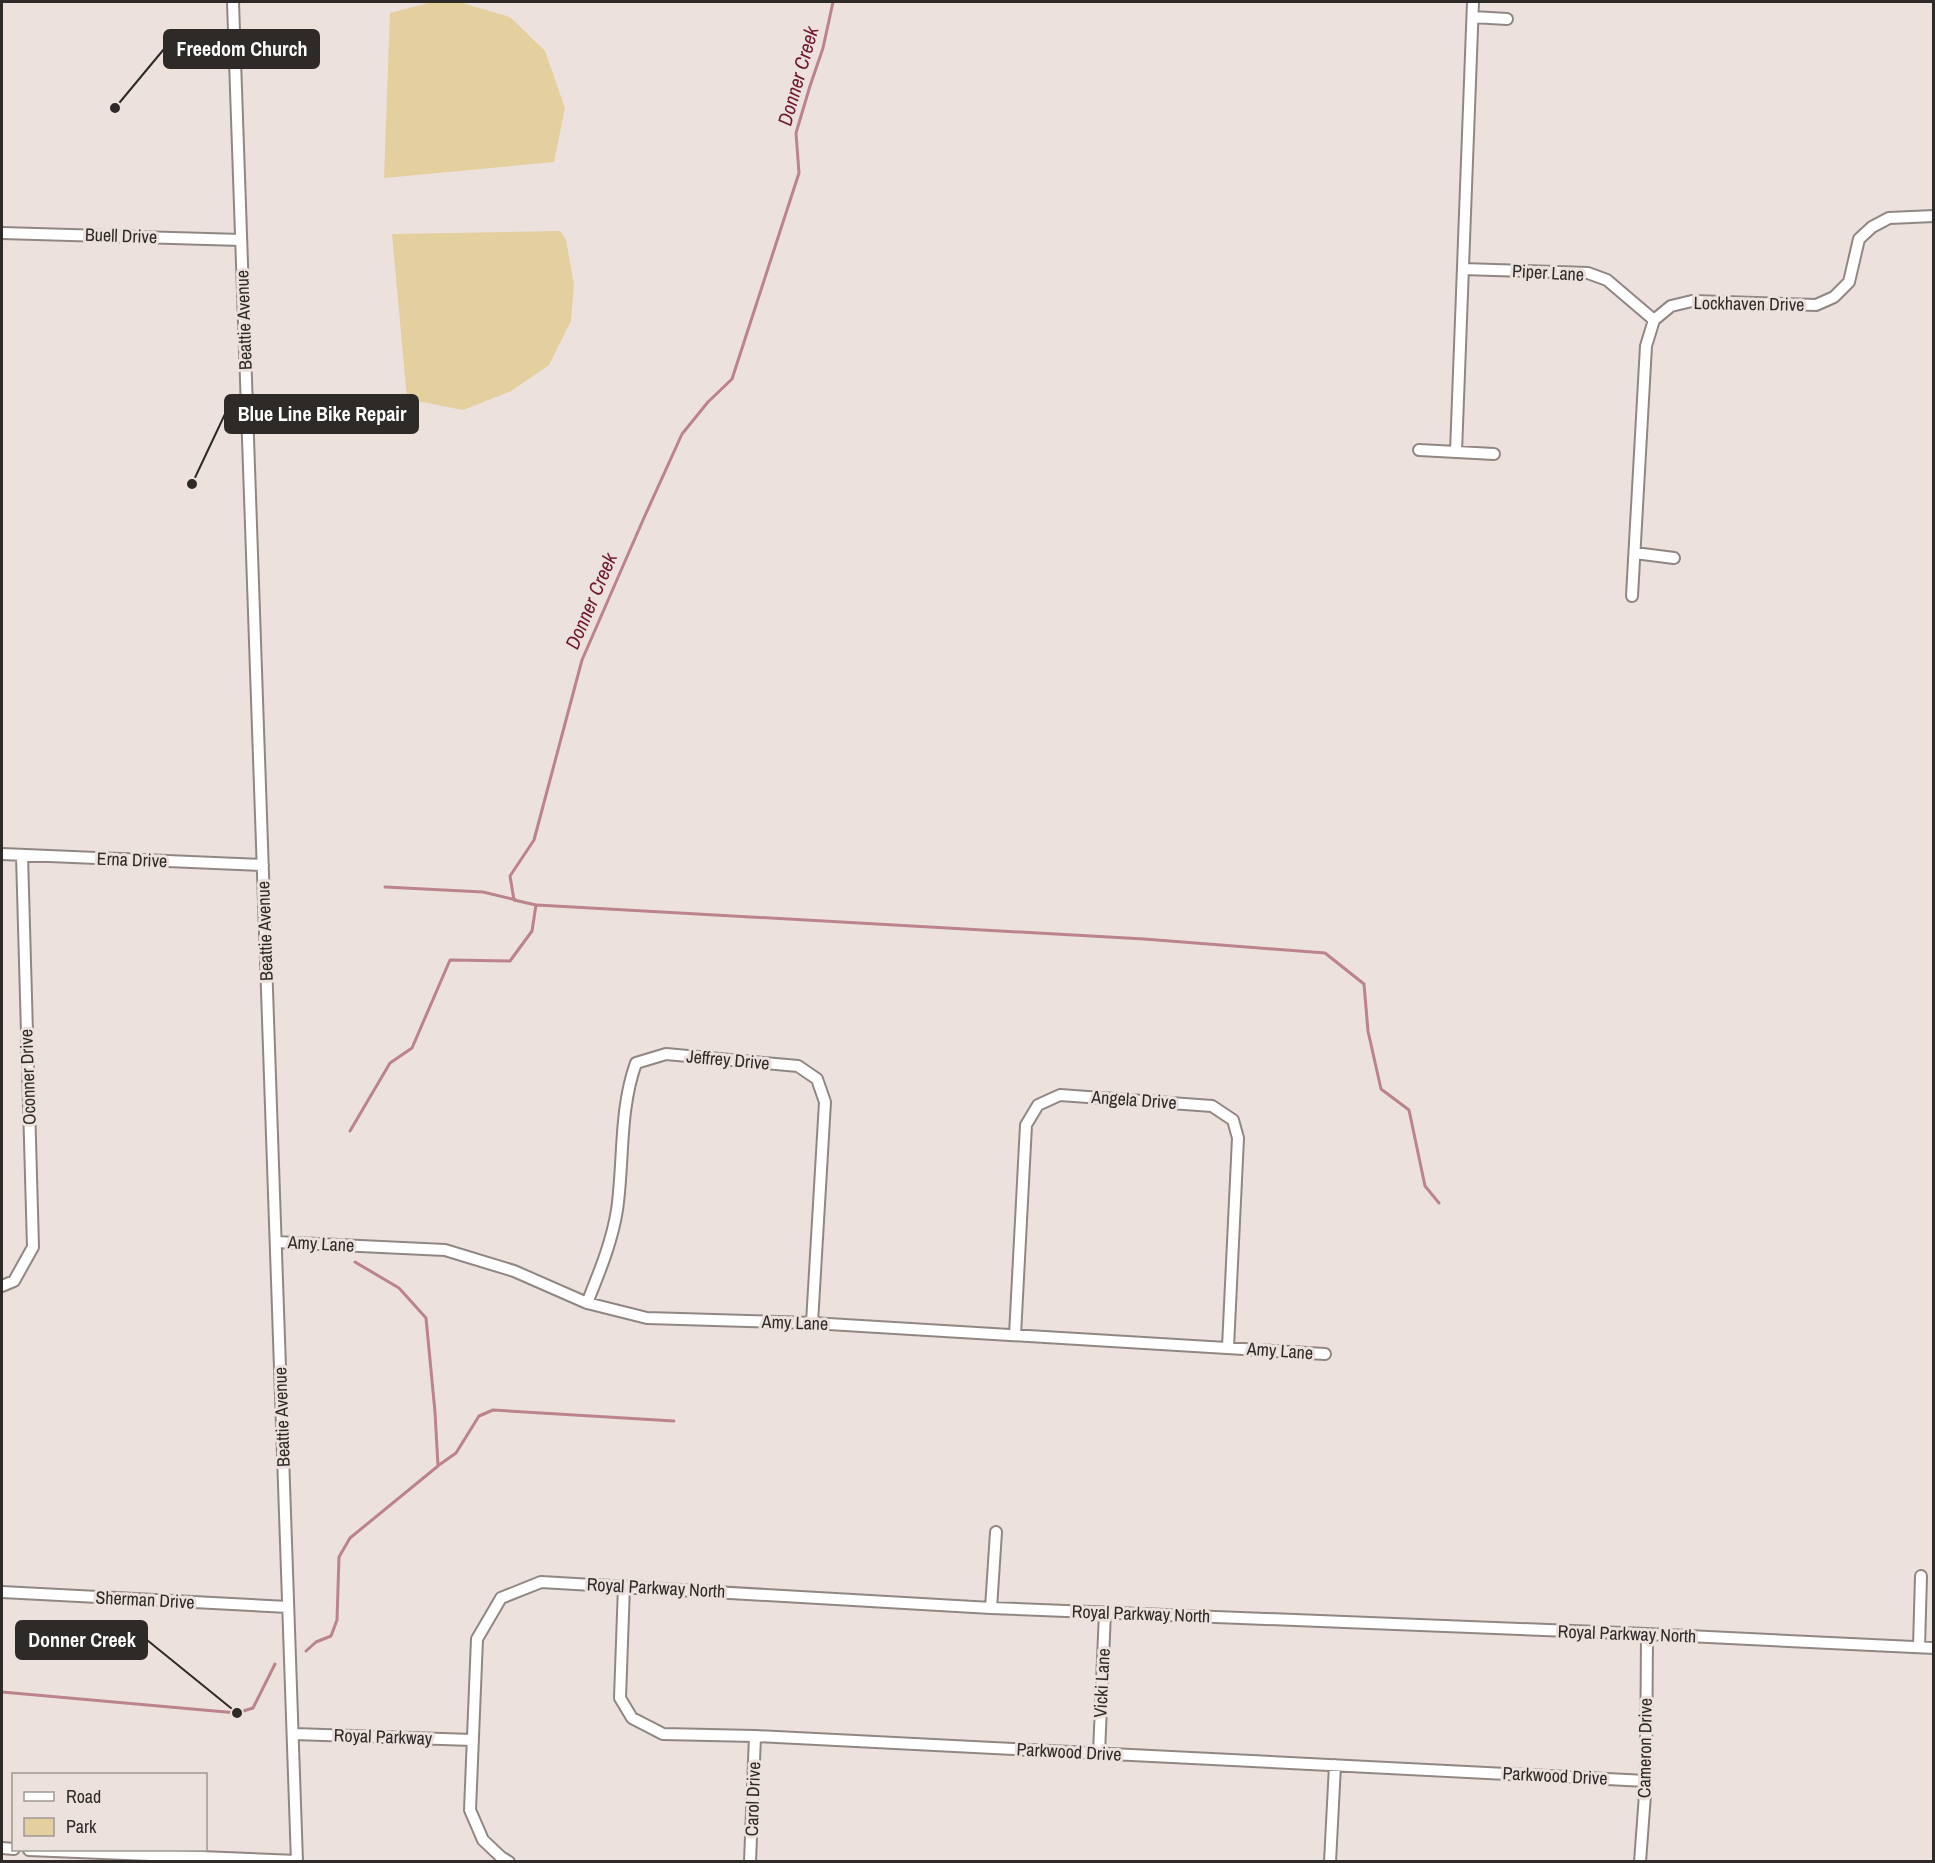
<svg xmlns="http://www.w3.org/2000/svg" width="1935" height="1863" font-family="'Archivo Narrow',sans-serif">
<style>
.green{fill:#e4cf9f}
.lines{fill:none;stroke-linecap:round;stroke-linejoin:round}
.stream{stroke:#bb848d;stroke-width:3}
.minor-casing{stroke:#918782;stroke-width:14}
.minor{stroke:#fff;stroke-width:10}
.labels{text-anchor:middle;stroke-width:6;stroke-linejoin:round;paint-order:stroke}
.street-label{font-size:18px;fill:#2e2a28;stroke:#ece1dc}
.water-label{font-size:20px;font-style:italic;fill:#6f1833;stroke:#ece1dc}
.leader{fill:none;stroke:#2e2a28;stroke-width:2}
.callout-dot{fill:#2e2a28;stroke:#ece1dc;stroke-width:2}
.callout{fill:#2e2a28;stroke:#2e2a28;stroke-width:2}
.callout-label{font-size:20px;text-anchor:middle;font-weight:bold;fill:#fff}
</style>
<rect width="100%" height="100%" fill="#ece1dc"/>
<path class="green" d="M432 2H459L510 17 545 51 565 108 554 162 384 178 390 13Z
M560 231 566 240 574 284 571 321 549 365 511 391 463 410 407 399 392 234Z"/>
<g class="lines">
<path class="stream" d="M385 887 483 892 516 900
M537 905 1144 939 1325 953 1364 984 1368 1031 1381 1089 1409 1110 1425 1186 1439 1203
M350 1131 390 1063 412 1048 450 960 510 961 532 931 536 905 514 900 510 876 534 840 582 660 643 520 682 434 708 402 732 379 799 173 796 133 810 86 823 48 833 2
M439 1465 456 1453 479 1416 493 1410 674 1421
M306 1651 316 1642 331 1636 337 1620 339 1557 350 1538 438 1466 435 1412 426 1318 399 1288 355 1262
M2 1692 237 1713 253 1708 275 1664"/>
<g class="minor-casing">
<path id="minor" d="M233 2 297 1862
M1473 17 1507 19
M2 233 241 240
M1463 269 1588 273 1607 280 1654 320
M1419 450 1494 454
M1456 452 1473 2
M1635 553 1674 558
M1632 596 1646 346 1654 320 1671 306 1692 301 1816 305 1834 297 1849 282 1859 239 1872 227 1889 218 1934 216
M2 854 263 865
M276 1242 445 1250 514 1271 587 1303 647 1318 812 1323 1325 1354
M2 1286 14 1281 33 1247 22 855
M587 1303C599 1273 612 1242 617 1210 624 1161 619 1110 636 1063L666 1054 798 1066 817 1079 825 1102 812 1323
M1015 1335 1026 1125 1038 1105 1060 1095 1212 1106 1233 1120 1238 1138 1228 1347
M624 1586 620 1698 632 1718 663 1734 755 1736 1646 1781
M2 1592 288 1607
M991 1608 996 1532
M1919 1647 1921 1576
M294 1734 472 1740
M1099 1753 1105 1612
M2 1848 14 1849
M29 1850 297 1861
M509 1862 501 1857 483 1840 470 1810 477 1639 501 1598 541 1582 991 1608 1647 1634 1934 1648
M750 1862 755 1736
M1330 1862 1335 1765
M1640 1862 1646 1781 1647 1634"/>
</g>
<use href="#minor" class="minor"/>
</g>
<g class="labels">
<g class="street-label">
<text transform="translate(121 236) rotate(2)" y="6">Buell Drive</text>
<text transform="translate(1548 273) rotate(3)" y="6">Piper Lane</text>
<text transform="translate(1749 304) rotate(1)" y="6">Lockhaven Drive</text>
<text transform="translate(244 320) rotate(-92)" y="6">Beattie Avenue</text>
<text transform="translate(132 860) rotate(2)" y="6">Erna Drive</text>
<text transform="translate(265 931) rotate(-92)" y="6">Beattie Avenue</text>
<text transform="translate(728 1060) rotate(5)" y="6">Jeffrey Drive</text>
<text transform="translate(28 1077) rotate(-92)" y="6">Oconner Drive</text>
<text transform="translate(1134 1100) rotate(4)" y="6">Angela Drive</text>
<text transform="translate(321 1244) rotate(3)" y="6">Amy Lane</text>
<text transform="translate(795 1323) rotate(2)" y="6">Amy Lane</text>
<text transform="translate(1280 1351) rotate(4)" y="6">Amy Lane</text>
<text transform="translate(282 1417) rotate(-92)" y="6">Beattie Avenue</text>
<text transform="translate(656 1588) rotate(3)" y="6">Royal Parkway North</text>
<text transform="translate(145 1600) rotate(3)" y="6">Sherman Drive</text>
<text transform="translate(1141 1614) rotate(2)" y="6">Royal Parkway North</text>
<text transform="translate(1627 1634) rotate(2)" y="6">Royal Parkway North</text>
<text transform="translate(1102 1683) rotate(-87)" y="6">Vicki Lane</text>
<text transform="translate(383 1737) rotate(2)" y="6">Royal Parkway</text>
<text transform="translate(1645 1748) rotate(-89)" y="6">Cameron Drive</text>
<text transform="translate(1069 1752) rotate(3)" y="6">Parkwood Drive</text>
<text transform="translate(1555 1776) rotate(3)" y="6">Parkwood Drive</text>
<text transform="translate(753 1799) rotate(-88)" y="6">Carol Drive</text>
</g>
<g class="water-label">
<text transform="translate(798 76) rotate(-74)" y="7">Donner Creek</text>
<text transform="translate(591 601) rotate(-67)" y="7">Donner Creek</text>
</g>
</g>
<path class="leader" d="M115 108L164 49M192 484L225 414M237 1713L147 1640"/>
<g class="callout-dot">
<circle cx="115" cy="108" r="6"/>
<circle cx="192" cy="484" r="6"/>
<circle cx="237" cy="1713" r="6"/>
</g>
<g class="callout">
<rect x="164" y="30" width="155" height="38" rx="6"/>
<rect x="225" y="395" width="193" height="38" rx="6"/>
<rect x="16" y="1621" width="131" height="38" rx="6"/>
</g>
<g class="callout-label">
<text x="242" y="56">Freedom Church</text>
<text x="322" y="421">Blue Line Bike Repair</text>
<text x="82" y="1647">Donner Creek</text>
</g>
<rect width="1935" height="1863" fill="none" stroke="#2e2a28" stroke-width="6"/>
<rect x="12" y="1773" width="195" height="78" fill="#ece1dc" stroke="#a09894" stroke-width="1.5"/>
<rect x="24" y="1792" width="30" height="9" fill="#ffffff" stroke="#a09894" stroke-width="1.5"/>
<text x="66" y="1803" font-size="18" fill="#2e2a28">Road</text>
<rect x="24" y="1818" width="30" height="18" fill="#e4cf9f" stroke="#a09894" stroke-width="1.5"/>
<text x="66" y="1833" font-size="18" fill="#2e2a28">Park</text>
</svg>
